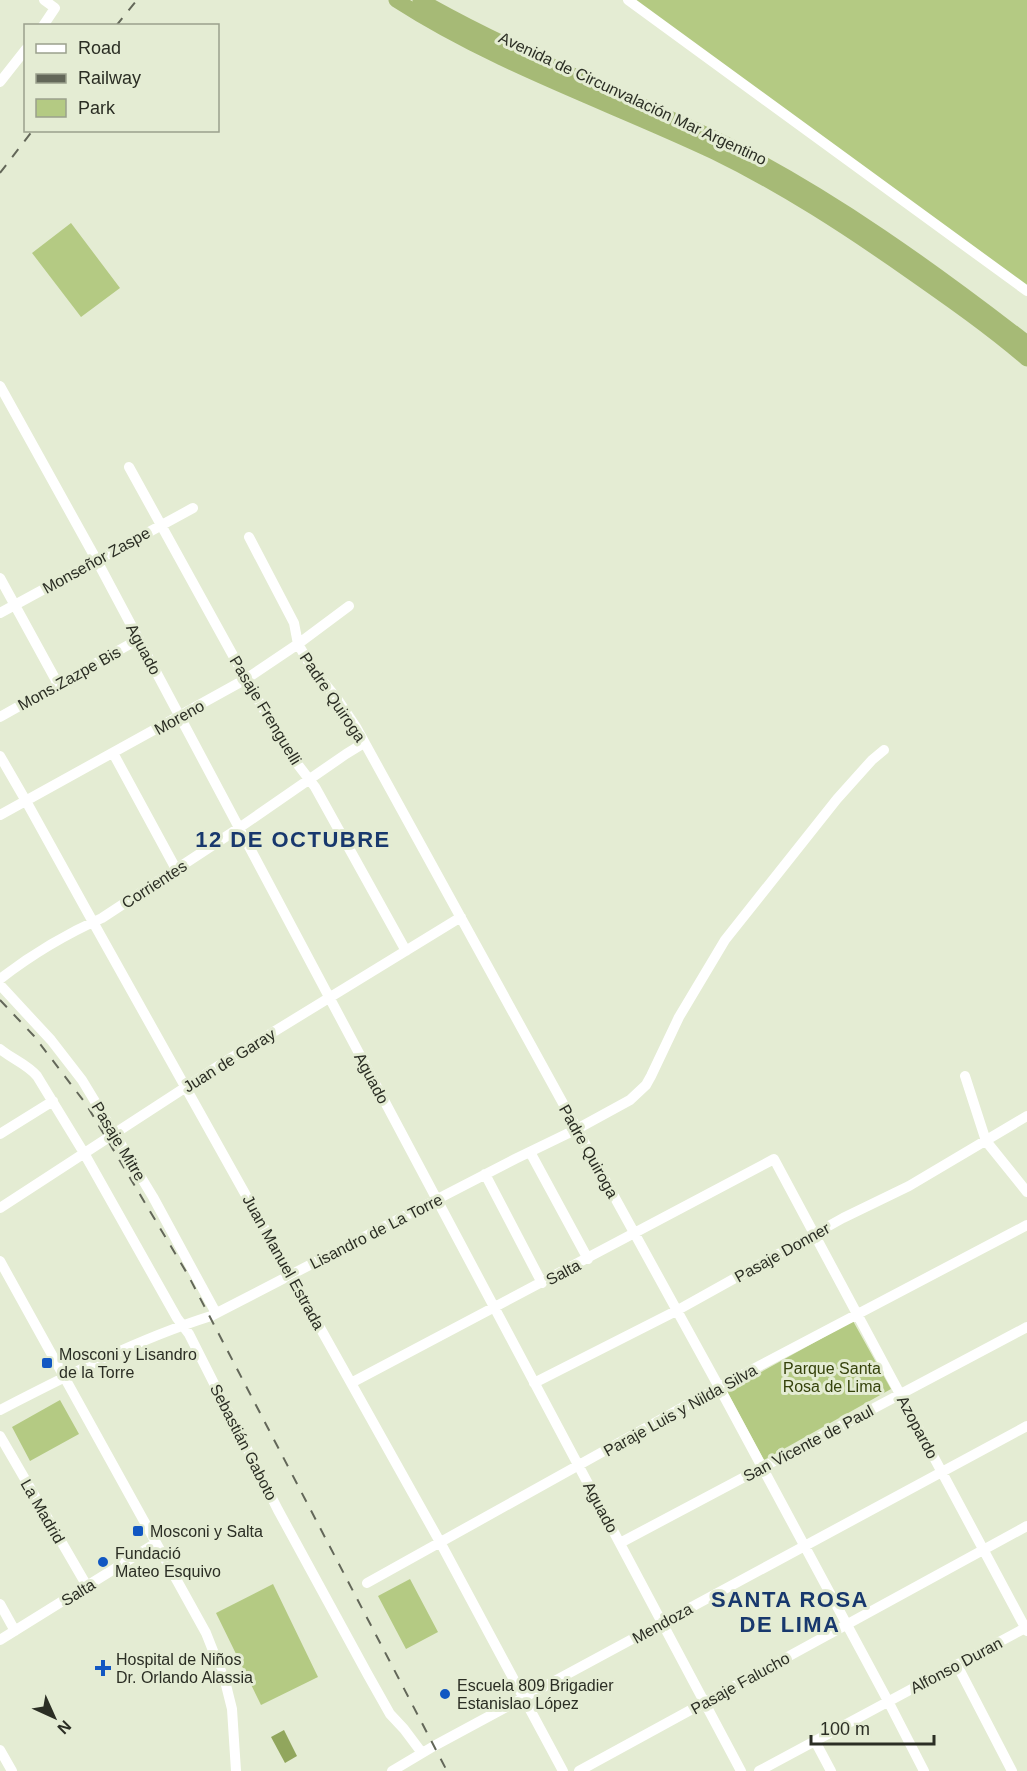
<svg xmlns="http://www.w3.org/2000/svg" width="1027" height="1771" font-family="Helvetica,sans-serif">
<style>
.green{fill:#b4ca83}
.water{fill:#91a65d}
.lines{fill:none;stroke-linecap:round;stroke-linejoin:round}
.minor{stroke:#fff;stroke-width:10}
.highway{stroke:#a6ba76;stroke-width:15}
.rail{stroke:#636759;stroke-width:2;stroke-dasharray:10 10;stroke-linecap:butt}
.poi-dot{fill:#1157c2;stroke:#e4ecd3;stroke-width:2}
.labels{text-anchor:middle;stroke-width:6;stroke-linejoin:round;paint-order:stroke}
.street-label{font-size:16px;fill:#2b2e24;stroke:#e4ecd3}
.poi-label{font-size:16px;fill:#2b2e24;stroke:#e4ecd3;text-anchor:start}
.park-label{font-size:16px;fill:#35420b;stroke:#e4ecd3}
.district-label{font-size:22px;font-weight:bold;letter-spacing:1.5px;fill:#18386d;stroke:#e4ecd3}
</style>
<rect width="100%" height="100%" fill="#e4ecd3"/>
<path class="green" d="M631 0H1027V290Z
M71 223 120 288 81 317 32 253Z
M853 1321 891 1389 764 1460 727 1391Z
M60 1400 79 1434 30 1461 12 1427Z
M410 1579 438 1632 406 1649 378 1596Z
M273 1584 318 1677 261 1705 216 1613Z"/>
<path class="water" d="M284 1730 297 1756 285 1763 271 1737Z"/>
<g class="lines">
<path class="minor" d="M628 0 1027 291
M43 26 55 8 44 0
M0 82 26 49
M0 386 96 559 741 1771
M129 467 246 679 289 753 315 787 406 951
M249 537 294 623 298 644 312 668 338 700 356 727 719 1387 888 1701 924 1771
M0 578 58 684
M0 613 193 508
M0 717 139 639
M113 753 176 869
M0 756 26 801 93 922 440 1542 563 1771
M0 815 246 679 298 644 349 606
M0 979C31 955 66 934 102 918L239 828 346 754 364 743
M0 985 51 1040 82 1080 153 1197 216 1313
M0 1049C12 1059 27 1064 37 1076L84 1153 177 1318 189 1334 278 1510 368 1675 390 1714 404 1729 422 1753
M965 1076 986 1141 1027 1192
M0 1134 53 1101
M530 1152 588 1259
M485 1174 542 1283
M0 1208 226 1061 461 917
M0 1261 206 1633 225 1681 232 1709 236 1771
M351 1383 774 1159 1027 1631
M534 1383 676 1311 843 1218 909 1186 1027 1116
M0 1410C68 1375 138 1339 211 1316L515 1159 577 1129 630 1100 646 1085 651 1076 679 1017 725 940 837 799 872 760 884 750
M0 1436 87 1586
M620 1543 1027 1327
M367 1583 719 1387 1027 1225
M0 1604 15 1631
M0 1640 156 1543
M957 1665 1012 1771
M815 1741 831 1771
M0 1750 12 1771
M392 1771 434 1746 1027 1426
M579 1771 1027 1526
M759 1771 1027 1627"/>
<path class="highway" d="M396 0C495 64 608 102 714 152 784 186 848 228 911 272 951 300 991 328 1027 359
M420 0C495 43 575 76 654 111 677 122 702 132 724 143 833 198 931 269 1027 343"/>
<path class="rail" d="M116 26 137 0
M0 173 33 130
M0 1000 34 1036 86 1104 188 1275 447 1771"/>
</g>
<g class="poi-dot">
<rect x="41" y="1357" width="12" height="12" rx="3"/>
<rect x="132" y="1525" width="12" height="12" rx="3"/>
<circle cx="103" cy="1562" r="6"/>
<path d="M100 1659h6v6h6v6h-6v6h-6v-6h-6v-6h6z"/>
<circle cx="445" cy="1694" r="6"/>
</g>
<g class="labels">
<g class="street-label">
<text transform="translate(633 98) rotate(25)" y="6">Avenida de Circunvalación Mar Argentino</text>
<text transform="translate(96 560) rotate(-29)" y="6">Monseñor Zaspe</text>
<text transform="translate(144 649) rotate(62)" y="6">Aguado</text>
<text transform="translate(69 678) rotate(-29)" y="6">Mons.Zazpe Bis</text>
<text transform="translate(333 697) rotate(56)" y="6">Padre Quiroga</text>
<text transform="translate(266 710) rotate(59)" y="6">Pasaje Frenguelli</text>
<text transform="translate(179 717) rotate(-29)" y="6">Moreno</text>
<text transform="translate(154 884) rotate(-33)" y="6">Corrientes</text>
<text transform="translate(229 1060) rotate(-32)" y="6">Juan de Garay</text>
<text transform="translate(372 1078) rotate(62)" y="6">Aguado</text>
<text transform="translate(119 1141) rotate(59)" y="6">Pasaje Mitre</text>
<text transform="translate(589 1151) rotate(61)" y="6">Padre Quiroga</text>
<text transform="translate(376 1231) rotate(-27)" y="6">Lisandro de La Torre</text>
<text transform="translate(782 1252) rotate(-29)" y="6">Pasaje Donner</text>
<text transform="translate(284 1262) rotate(61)" y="6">Juan Manuel Estrada</text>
<text transform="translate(563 1272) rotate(-28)" y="6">Salta</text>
<text transform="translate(680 1410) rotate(-29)" y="6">Paraje Luis y Nilda Silva</text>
<text transform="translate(918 1427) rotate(62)" y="6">Azopardo</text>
<text transform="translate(244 1442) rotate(63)" y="6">Sebastián Gaboto</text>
<text transform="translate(808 1443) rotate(-28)" y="6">San Vicente de Paul</text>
<text transform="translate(601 1507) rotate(62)" y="6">Aguado</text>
<text transform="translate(43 1511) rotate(60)" y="6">La Madrid</text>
<text transform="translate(78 1592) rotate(-32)" y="6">Salta</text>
<text transform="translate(662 1623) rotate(-29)" y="6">Mendoza</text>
<text transform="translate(956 1665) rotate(-28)" y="6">Alfonso Duran</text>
<text transform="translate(740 1683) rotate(-29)" y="6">Pasaje Falucho</text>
</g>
<g class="poi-label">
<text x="59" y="1360">Mosconi y Lisandro<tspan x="59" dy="18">de la Torre</tspan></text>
<text x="150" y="1537">Mosconi y Salta</text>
<text x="115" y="1559">Fundació<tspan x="115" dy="18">Mateo Esquivo</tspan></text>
<text x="116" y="1665">Hospital de Niños<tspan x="116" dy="18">Dr. Orlando Alassia</tspan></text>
<text x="457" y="1691">Escuela 809 Brigadier<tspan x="457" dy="18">Estanislao López</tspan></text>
</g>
<g class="park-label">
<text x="832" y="1374">Parque Santa<tspan x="832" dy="18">Rosa de Lima</tspan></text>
</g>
<g class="district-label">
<text x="293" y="847">12 DE OCTUBRE</text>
<text x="790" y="1607">SANTA ROSA<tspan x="790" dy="25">DE LIMA</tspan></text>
</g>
</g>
<rect x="24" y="24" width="195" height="108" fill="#e4ecd3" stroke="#9aa08d" stroke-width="1.5"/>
<rect x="36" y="44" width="30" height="9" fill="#ffffff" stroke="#9aa08d" stroke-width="1.5"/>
<text x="78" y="54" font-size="18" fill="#2b2e24">Road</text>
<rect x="36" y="74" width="30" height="9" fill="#636759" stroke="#9aa08d" stroke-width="1.5"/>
<text x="78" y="84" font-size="18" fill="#2b2e24">Railway</text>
<rect x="36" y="99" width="30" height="18" fill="#b4ca83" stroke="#9aa08d" stroke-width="1.5"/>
<text x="78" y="114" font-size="18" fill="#2b2e24">Park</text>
<g transform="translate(54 1717) rotate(135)" stroke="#e4ecd3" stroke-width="4.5" paint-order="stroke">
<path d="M0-4.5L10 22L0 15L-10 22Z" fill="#2b2e24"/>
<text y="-9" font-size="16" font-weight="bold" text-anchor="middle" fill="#2b2e24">N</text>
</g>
<path d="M811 1735v9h123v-9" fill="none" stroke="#2b2e24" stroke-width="3"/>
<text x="820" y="1735" font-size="18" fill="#2b2e24" stroke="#e4ecd3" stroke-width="4.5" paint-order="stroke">100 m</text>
</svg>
